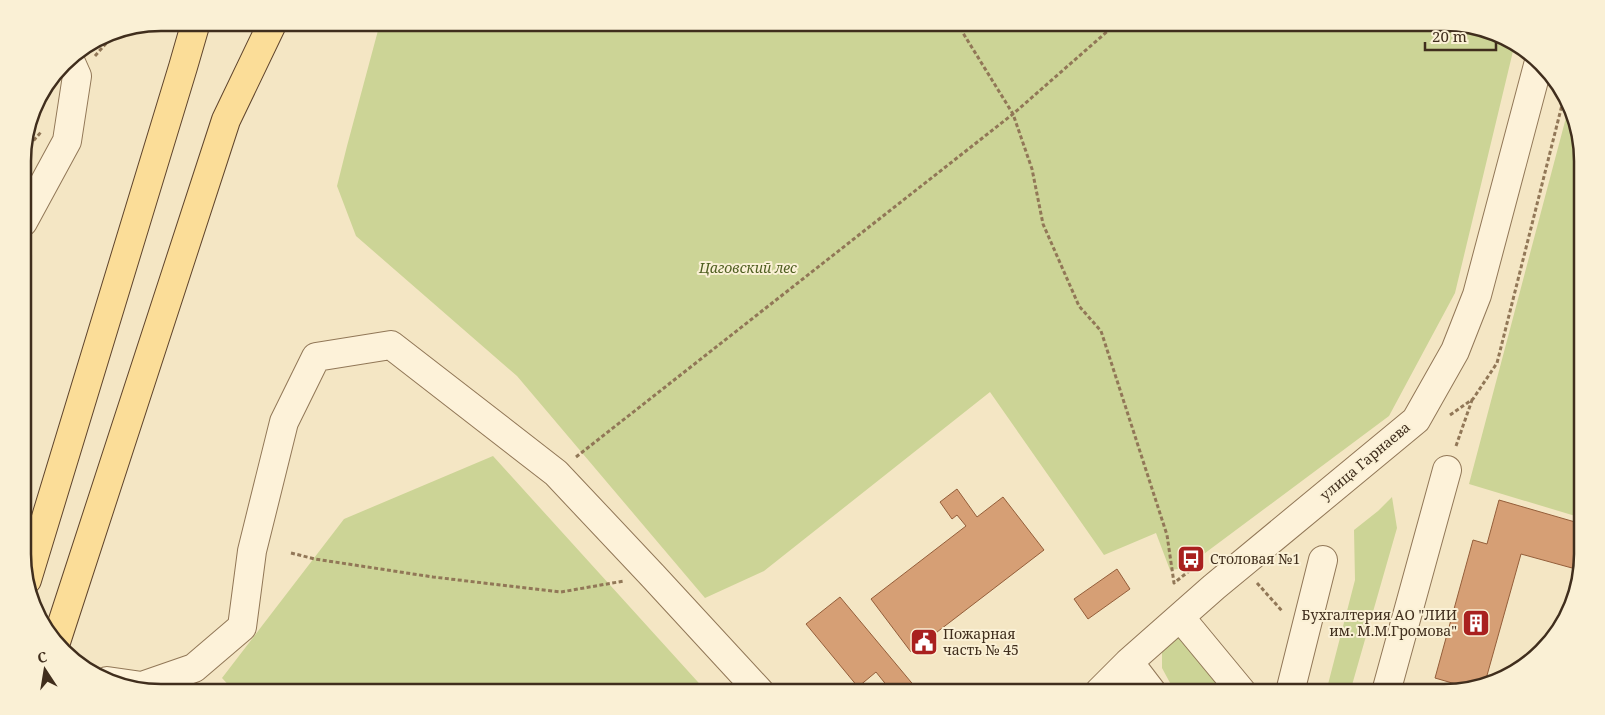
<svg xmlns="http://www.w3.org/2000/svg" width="1605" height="715" font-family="'Noto Serif',serif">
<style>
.green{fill:#ccd496}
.building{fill:#d69f75;stroke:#945e3a}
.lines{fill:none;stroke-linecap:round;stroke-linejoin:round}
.minor-casing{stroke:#917757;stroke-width:30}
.major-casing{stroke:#5f442c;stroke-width:30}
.path{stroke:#917757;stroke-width:3;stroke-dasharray:4 2.5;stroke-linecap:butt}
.minor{stroke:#fdf2d9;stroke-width:28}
.major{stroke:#fbdd98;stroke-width:28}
.labels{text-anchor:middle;stroke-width:4;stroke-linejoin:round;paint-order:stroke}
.park-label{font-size:14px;font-style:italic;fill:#4f5f21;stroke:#faf0d5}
.street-label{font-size:14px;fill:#402e1d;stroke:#faf0d5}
.poi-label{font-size:14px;fill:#402e1d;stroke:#faf0d5;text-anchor:start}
.rim{fill:none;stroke:#402e1d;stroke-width:2.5}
</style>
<rect width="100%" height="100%" fill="#f4e6c4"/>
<path class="green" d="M1443 22 1496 33 1514 47 1455 293 1389 416 1185 568 1170 570 1156 533 1104 555 990 392 764 571 705 598 517 376 356 236 337 186 347 146 380 23Z
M43 92 23 164C23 146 32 107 43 92Z
M1568 110 1581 143 1582 518 1469 484Z
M493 456 707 692H235L222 678 344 519Z
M1392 497 1397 528 1350 692H1326L1355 580 1354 530 1378 511Z
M1182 635 1230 692H1175L1162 668V646Z"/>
<path class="building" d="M957 489 977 517 1003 497 1044 550 911 652 871 599 966 526 957 515 952 519 940 502Z
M1499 500 1582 524V532L1572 568 1521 554 1486 679 1466 687 1435 678 1473 540 1487 544Z
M1117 569 1130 589 1088 619 1074 599Z
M840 597 916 688 910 692H892L876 672 858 687 806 624Z"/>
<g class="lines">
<g class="minor-casing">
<path id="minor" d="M23 222 67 141 77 76 69 58
M1180 617 1242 692
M1129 662 1152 692
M107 681 142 686 194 668 242 627 252 551 284 422 316 357 391 345 556 473 653 576 760 692
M1099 692 1129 662 1214 587 1416 420 1455 351 1477 295 1538 65
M1290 692 1323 560
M1386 692 1447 470"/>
</g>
<g class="major-casing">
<path id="major" d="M27 580 183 67 196 22
M56 642 226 120 273 22"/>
</g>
<path class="path" d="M958 22 963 33 1013 114 1032 169 1043 224 1079 306 1101 331 1167 535 1174 583 1198 564
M95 56 116 32
M24 149 28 147 41 132
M1450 415 1473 399 1497 363 1563 101
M1456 446 1472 400
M576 457 1013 114 1118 22
M291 553 315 559 433 577 561 592 624 581
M1257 583 1283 612"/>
<use href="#minor" class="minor"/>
<use href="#major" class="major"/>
</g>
<defs>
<g id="bus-square" transform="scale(1.4375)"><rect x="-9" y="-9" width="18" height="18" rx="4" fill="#a9201f" stroke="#faf0d5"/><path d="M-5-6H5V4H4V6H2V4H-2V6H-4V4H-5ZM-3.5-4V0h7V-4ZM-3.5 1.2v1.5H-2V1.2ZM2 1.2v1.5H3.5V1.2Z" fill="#fff"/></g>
<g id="building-square" transform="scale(1.4375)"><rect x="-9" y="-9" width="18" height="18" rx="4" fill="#a9201f" stroke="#faf0d5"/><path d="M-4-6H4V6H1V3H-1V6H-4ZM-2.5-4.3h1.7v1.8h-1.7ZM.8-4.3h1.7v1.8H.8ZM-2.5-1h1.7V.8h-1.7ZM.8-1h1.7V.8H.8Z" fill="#fff"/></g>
<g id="civic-square" transform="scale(1.4375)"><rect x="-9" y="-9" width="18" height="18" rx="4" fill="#a9201f" stroke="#faf0d5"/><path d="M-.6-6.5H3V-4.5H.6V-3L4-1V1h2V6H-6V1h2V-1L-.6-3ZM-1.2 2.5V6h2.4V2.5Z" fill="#fff"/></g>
</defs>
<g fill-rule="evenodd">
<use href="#bus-square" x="1191" y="559"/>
<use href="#building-square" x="1476" y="623"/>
<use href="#civic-square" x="924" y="642"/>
</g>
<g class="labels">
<g class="park-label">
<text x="748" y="273">Цаговский лес</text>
</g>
<g class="street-label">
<text transform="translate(1365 461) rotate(-40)" y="5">улица Гарнаева</text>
</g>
<g class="poi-label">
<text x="1210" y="564">Столовая №1</text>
<text x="1457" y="620" text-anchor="end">Бухгалтерия АО "ЛИИ<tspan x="1457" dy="16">им. М.М.Громова"</tspan></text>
<text x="943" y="639">Пожарная<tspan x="943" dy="16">часть № 45</tspan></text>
</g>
</g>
<path d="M0 0H1605V715H0ZM161 31H1444A130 130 0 0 1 1574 161V554A130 130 0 0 1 1444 684H161A130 130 0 0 1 31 554V161A130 130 0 0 1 161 31Z" fill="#faf0d5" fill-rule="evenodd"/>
<path class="rim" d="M161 31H1444A130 130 0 0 1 1574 161V554A130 130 0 0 1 1444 684H161A130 130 0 0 1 31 554V161A130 130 0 0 1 161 31Z"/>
<g transform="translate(45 670) rotate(348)" stroke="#faf0d5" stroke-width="4" paint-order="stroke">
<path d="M0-4L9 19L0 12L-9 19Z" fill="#402e1d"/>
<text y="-8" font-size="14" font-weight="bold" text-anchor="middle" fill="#402e1d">С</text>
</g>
<path d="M1425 42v8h71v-8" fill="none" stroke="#402e1d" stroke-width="2.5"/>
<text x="1432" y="42" font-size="15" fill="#402e1d" stroke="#faf0d5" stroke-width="4" paint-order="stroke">20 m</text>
</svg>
